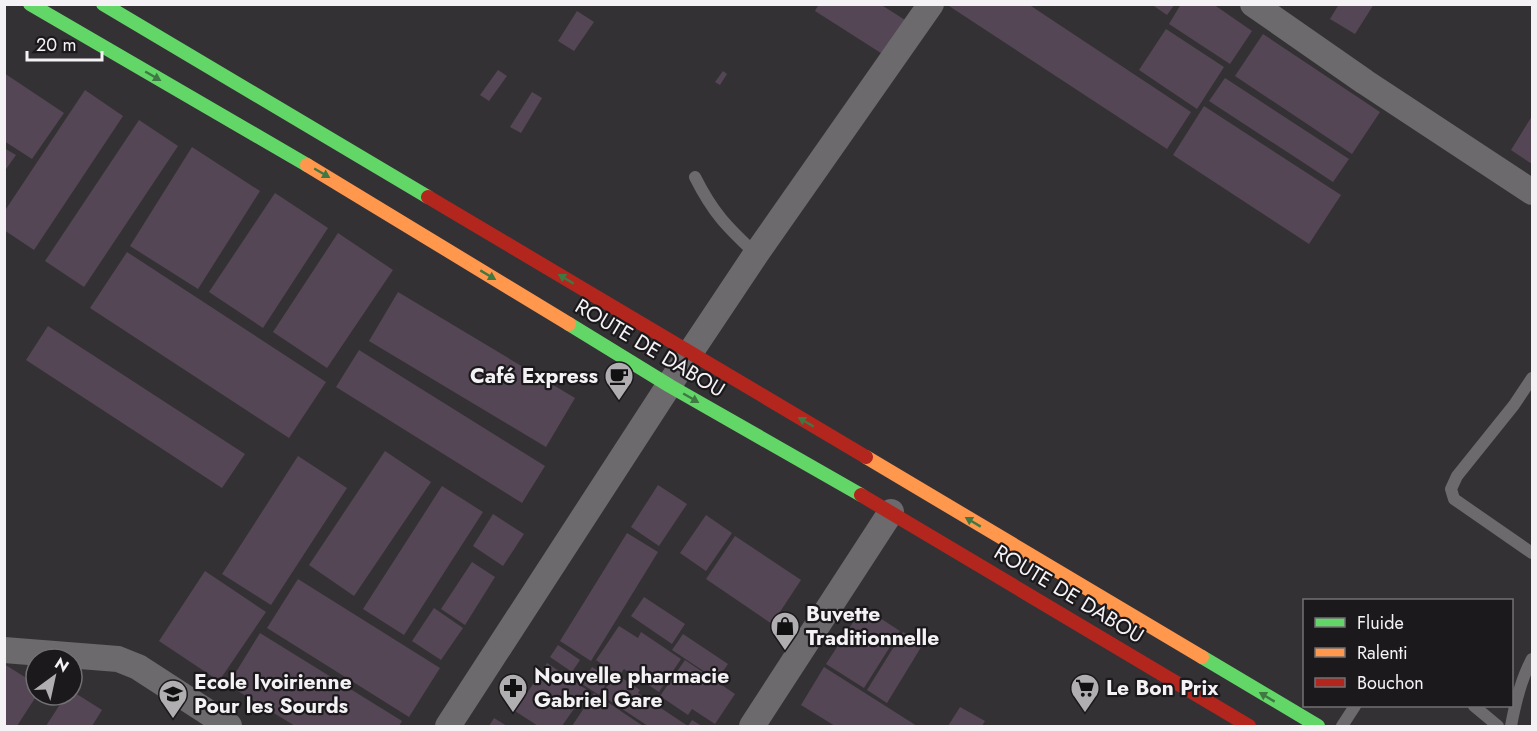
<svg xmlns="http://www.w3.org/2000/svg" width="1537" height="731" font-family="Jost,sans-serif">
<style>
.building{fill:#544655}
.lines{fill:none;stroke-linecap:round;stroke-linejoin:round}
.lane{stroke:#6c6a6d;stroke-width:12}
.street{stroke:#6c6a6d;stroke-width:26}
.fast{stroke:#63d668;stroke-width:14}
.slow{stroke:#ff974d;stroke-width:14}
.jam{stroke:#b3261e;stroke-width:14}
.oneway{fill:#3f7842}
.labels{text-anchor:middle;stroke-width:4.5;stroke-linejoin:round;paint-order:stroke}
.street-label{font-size:21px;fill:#f5f2f5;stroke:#1b191c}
.poi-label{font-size:21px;font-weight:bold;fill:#f5f2f5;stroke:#1b191c;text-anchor:start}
</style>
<rect width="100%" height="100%" fill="#343135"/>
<path class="building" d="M819 4H880L905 20 884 55 815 11Z
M951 4H1028L1191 112 1167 149 949 6Z
M1151 4H1175L1167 15Z
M1181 4H1213L1252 31 1230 64 1169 24Z
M1339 4H1374L1355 34 1330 19Z
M577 11 594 22 574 51 558 41Z
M1166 29 1224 67 1197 109 1139 70Z
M1263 34 1380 112 1352 154 1235 76Z
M498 70 507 76 489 101 480 95Z
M723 71 727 74 720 85 715 82Z
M4 73 64 113 32 159 4 141Z
M1225 78 1349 159 1333 182 1209 101Z
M85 90 123 116 34 250 4 230V212Z
M532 92 542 98 521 133 510 127Z
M1204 106 1341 195 1309 244 1173 155Z
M1532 116V164L1511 150Z
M139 120 178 146 84 287 45 261Z
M192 147 260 191 198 289 130 246Z
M4 148 16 155 4 172Z
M275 193 328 228 263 328 209 292Z
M338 233 393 270 327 368 273 332Z
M127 252 326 382 289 438 90 308Z
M398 292 575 398 546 447 369 341Z
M48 326 245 454 222 488 26 360Z
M359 350 545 466 522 503 336 387Z
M385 451 431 482 354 596 309 565Z
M298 456 347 488 271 605 222 574Z
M658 485 687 504 659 546 631 527Z
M442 486 483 512 404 635 363 609Z
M493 514 524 534 503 566 473 546Z
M706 515 732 533 706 571 680 553Z
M627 533 658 552 591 661 560 641Z
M735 536 801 580 772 624 706 579Z
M472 562 495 577 465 625 441 609Z
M205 571 266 612 219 681 159 641Z
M298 579 440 668 409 717 267 628Z
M644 597 685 624 672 644 631 616Z
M863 607 900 631 864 688 826 664Z
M434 608 463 628 441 660 412 641Z
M619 626 638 638 641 632 681 659 659 692 624 669 619 676 640 690 638 693 688 726 692 720 702 726H648L601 695 616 674 596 660Z
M903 632 923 644 887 703 867 690Z
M260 633 402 721 399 726H295L228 685Z
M683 634 728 664 717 680 672 650Z
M558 645 580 660 572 672 550 657Z
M685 660 735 694 715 724 692 709 688 715 660 696Z
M547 663 587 690 562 726H538L515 711Z
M4 664 36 684 37 695 17 726H4Z
M592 667 610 678 599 695 582 684Z
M824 667 917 726H835L801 705Z
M72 691 102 710 92 726H46L66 695H72Z
M594 693 643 726H572Z
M960 707 985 721 982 726H948Z
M494 718 507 726H489Z"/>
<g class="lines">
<path class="lane" d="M695 177C713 213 727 227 756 254
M1532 378 1514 405 1457 476 1451 489 1454 499 1532 553
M1474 706 1498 726
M1342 726 1355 706
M1511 726C1515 704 1521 679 1532 659"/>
<path class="street" d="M1253 4 1365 82 1532 192
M4 650 118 659 138 667 229 726
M448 726 690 353 756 254 931 4
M752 726 891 512"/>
<path class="fast" d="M30 4 307 165
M103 4 428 197
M569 324 670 386 861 495
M1202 657 1318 726"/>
<path class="slow" d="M307 165 569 324
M866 457 1202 657"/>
<path class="jam" d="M428 197 866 457
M861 495 1249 726"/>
</g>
<defs><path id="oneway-solid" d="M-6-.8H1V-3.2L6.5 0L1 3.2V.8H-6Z" transform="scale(1.5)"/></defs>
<g class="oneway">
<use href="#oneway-solid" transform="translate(153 76) rotate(30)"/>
<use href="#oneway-solid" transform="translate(322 173) rotate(30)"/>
<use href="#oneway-solid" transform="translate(488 275) rotate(31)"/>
<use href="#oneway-solid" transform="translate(566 279) rotate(-149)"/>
<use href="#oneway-solid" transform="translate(691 398) rotate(30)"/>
<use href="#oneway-solid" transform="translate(806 422) rotate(-149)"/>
<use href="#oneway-solid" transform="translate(973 522) rotate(-149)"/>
<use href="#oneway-solid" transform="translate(1267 697) rotate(-149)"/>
</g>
<defs>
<g id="cafe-pin" transform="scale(1.5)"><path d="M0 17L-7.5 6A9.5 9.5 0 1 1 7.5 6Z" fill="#b1aeb2" stroke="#1b191c"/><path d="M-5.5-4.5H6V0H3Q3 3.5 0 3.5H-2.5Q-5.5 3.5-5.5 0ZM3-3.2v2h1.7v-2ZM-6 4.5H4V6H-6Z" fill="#111"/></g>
<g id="shop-pin" transform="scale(1.5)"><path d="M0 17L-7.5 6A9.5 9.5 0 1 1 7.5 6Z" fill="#b1aeb2" stroke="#1b191c"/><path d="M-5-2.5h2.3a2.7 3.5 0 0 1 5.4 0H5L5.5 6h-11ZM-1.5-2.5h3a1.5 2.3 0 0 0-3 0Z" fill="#111"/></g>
<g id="pharmacy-pin" transform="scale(1.5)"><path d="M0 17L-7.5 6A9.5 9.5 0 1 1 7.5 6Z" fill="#b1aeb2" stroke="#1b191c"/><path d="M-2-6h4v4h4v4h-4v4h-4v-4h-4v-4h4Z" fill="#111"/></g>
<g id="supermarket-pin" transform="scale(1.5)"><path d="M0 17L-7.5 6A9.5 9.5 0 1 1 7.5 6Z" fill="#b1aeb2" stroke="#1b191c"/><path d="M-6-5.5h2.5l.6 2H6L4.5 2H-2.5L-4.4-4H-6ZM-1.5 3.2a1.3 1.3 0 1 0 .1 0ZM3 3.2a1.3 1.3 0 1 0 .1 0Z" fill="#111"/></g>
<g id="school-pin" transform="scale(1.5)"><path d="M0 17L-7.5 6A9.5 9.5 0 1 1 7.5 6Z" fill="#b1aeb2" stroke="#1b191c"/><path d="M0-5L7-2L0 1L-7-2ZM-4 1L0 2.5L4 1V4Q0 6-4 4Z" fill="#111"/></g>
</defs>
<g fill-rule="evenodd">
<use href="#cafe-pin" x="619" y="376"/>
<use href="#shop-pin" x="785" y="626"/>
<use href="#pharmacy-pin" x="513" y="688"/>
<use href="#supermarket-pin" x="1085" y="688"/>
<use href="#school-pin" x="173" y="694"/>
</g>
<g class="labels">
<g class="street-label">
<text transform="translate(650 348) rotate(31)" y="7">ROUTE DE DABOU</text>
<text transform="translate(1069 594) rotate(31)" y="7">ROUTE DE DABOU</text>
</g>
<g class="poi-label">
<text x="598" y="383" text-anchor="end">Café Express</text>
<text x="806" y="621">Buvette<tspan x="806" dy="24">Traditionnelle</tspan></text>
<text x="534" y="683">Nouvelle pharmacie<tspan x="534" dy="24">Gabriel Gare</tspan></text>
<text x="194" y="689">Ecole Ivoirienne<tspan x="194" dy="24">Pour les Sourds</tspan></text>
<text x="1106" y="695">Le Bon Prix</text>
</g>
</g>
<rect width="1537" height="731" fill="none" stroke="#f5f2f5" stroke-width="12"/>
<rect x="1303" y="599" width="210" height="108" fill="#1b191c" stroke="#727073" stroke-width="1.5"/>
<rect x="1315" y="618" width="30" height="9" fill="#63d668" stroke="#727073" stroke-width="1.5"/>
<text x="1357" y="629" font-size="18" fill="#f5f2f5">Fluide</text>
<rect x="1315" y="648" width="30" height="9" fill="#ff974d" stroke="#727073" stroke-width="1.5"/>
<text x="1357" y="659" font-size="18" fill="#f5f2f5">Ralenti</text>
<rect x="1315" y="678" width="30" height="9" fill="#b3261e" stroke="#727073" stroke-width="1.5"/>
<text x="1357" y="689" font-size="18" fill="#f5f2f5">Bouchon</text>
<g transform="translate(54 677) rotate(33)"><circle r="28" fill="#1b191c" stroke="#727073" stroke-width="1.5"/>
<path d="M0-4.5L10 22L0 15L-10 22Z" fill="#b1aeb2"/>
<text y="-9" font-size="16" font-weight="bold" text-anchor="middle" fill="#f5f2f5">N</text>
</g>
<path d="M27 51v9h75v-9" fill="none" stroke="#f5f2f5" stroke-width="3"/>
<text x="36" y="51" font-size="18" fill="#f5f2f5" stroke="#1b191c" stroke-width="4.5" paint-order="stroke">20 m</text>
</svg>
